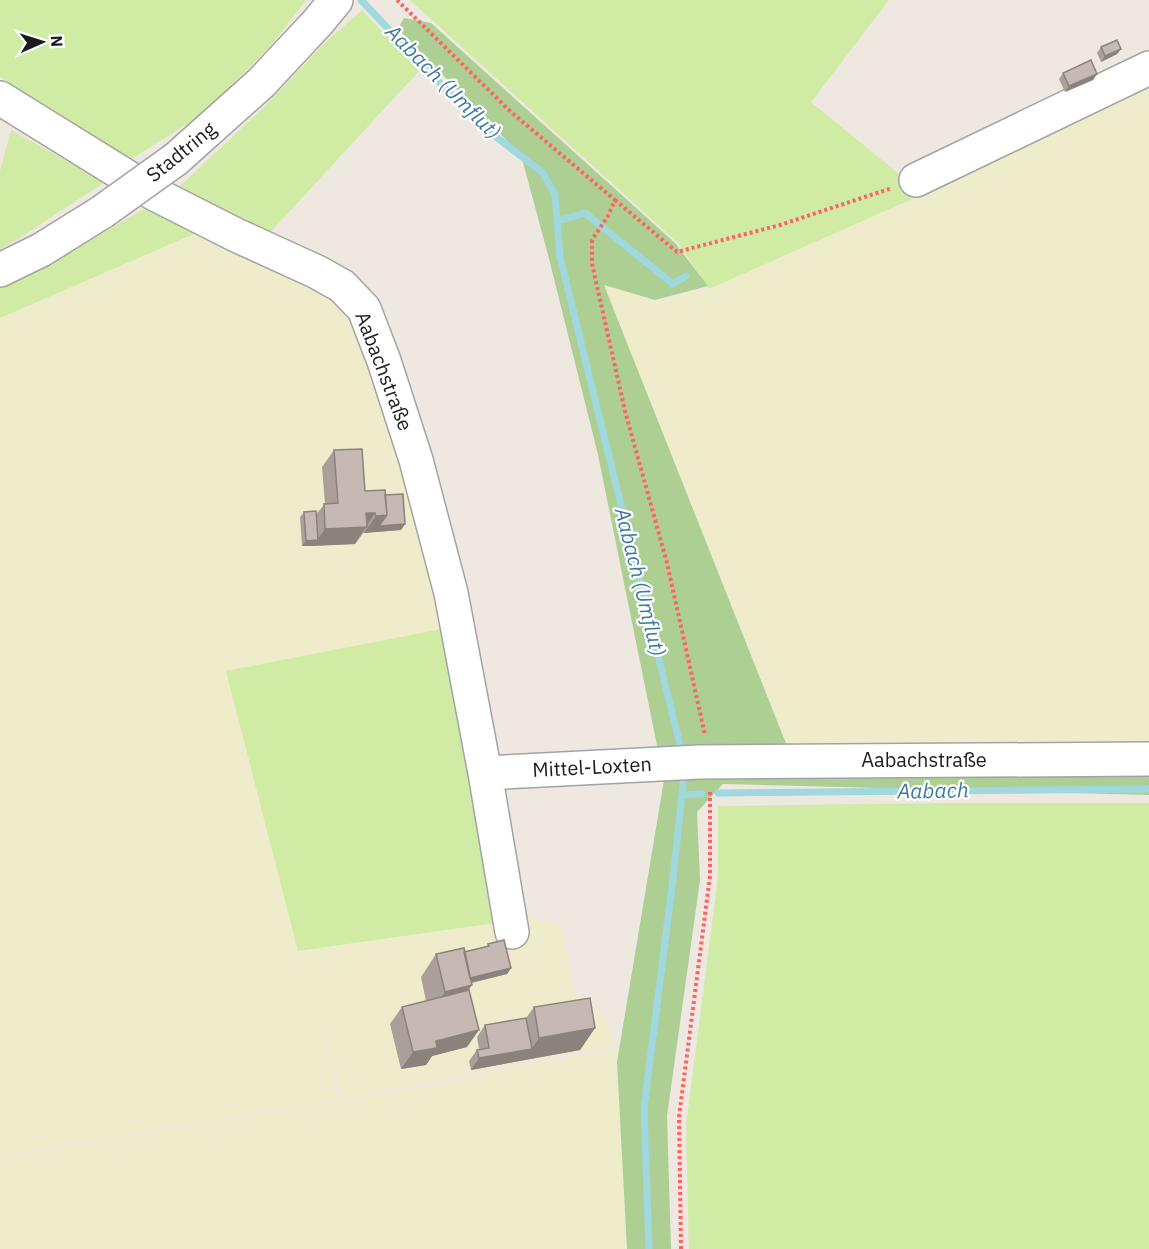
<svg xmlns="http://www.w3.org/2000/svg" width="1149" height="1249" font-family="'IBM Plex Sans',sans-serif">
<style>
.farmland{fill:#eeecca}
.grass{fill:#d0eba3}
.forest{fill:#adcf93}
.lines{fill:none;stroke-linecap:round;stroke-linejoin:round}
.stream{stroke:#9fd8de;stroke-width:7}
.minor-casing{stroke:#a3a3a3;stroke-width:36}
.path{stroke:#ff6164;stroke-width:4;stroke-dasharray:3 3;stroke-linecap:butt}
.minor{stroke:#fff;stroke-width:33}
.minor-bridge-casing{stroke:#a3a3a3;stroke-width:36;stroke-linecap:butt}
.minor-bridge{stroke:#fff;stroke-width:33}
.wall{fill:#aa9f9b}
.shaded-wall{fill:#8b827e}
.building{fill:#c6b9b4;stroke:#8b827e;stroke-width:1.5}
.labels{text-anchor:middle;stroke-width:4.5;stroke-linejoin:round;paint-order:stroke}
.street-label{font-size:20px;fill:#1c1c1c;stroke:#fff}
.water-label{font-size:21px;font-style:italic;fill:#407b9f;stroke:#fff}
</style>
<rect width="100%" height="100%" fill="#eee8e1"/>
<path class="farmland" d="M1147 87 1149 92V751L787 746 603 284 656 302 709 289 912 199Z
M196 233 339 298 365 335 523 915 561 924 574 991 608 1019 615 1045 343 1099 312 998 340 1100 0 1156V318Z
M620 1048 617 1062 627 1249H0V1157L343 1101Z"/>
<path class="grass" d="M0 0H306L269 48 200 116 131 159 0 77Z
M410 0H889L811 102 899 174 912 199 709 289 679 244Z
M362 10 419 71 267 236 178 188 262 109 326 42Z
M11 130 105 182 15 241 0 249V171Z
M148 207 196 233 0 318V289L18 281Z
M447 628 495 923 298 951 226 671Z
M942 803H1149V1249H689L686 1125 718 877V806Z"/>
<path class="forest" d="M404 18 431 23 675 243 708 286 655 300 604 285 787 746 1149 764V795L723 784 697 812 700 880 667 1116 671 1249H627L617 1062 664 780 598 455 548 255 521 155 398 29Z"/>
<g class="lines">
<path class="stream" d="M361 0 478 123 542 172 555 194 560 257 679 741 680 754
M558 221 585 213 673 284 686 276
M718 793 1149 789
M682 795 702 794
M649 1249 644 1108 673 879 683 785 682 771"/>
<g class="minor-casing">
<path id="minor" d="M0 98 153 193 236 235 317 272 342 286 364 309 384 361 416 460 451 593 485 773 512 932
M176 159 261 83 318 22 336 0
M916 180 1149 68
M0 270 41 250 102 212
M485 773 699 762 1149 759"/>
</g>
<path class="path" d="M397 0 511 112 615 200 608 216 592 240V264L625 411 667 563 705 735
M615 200 677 252 780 225 892 188
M681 1249 679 1117 710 876V790"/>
<use href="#minor" class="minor"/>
<g class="minor-bridge-casing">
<path id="minor-bridge" d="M102 212 176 159"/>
</g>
<use href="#minor-bridge" class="minor-bridge"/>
</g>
<path class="wall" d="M1101 47 1121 49 1117 54 1101 62 1097 53Z
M1063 73 1097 74 1093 80 1065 92 1059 79Z
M334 450 365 491 385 495 405 524 401 530 364 533V532L355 544 302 546 300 517 304 512 316 514 325 504 322 467Z
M488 944 511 968 507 974 472 983V985L468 990 467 1047 432 1056 426 1065 401 1069 390 1024 402 1007 426 1001 421 977 436 954 464 952 487 946Z
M534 1007 595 1028 580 1050 471 1070 469 1061 477 1050 479 1049 477 1037 485 1025 526 1018Z"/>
<path class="shaded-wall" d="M1121 49 1117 54 1101 62 1105 56Z
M1097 74 1093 80 1065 92 1069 86Z
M366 513H375L355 544 313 546 325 529Z
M387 515 375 532 364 533 376 516Z
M405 524 401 530 375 532 379 526Z
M318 540 313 546H302L306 541Z
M511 968 507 974 452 987 456 981Z
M472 985 456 1007 429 1014 445 992Z
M595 1028 580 1050 524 1060 539 1038Z
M479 1030 467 1047 432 1056 426 1065 401 1069 413 1052 436 1041Z
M532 1049 524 1060 471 1070 479 1058Z"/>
<path class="building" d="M1117 40 1121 49 1105 56 1101 47Z
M1091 60 1097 74 1069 86 1063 73Z
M362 449 365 491 385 490 387 515 376 516 375 513H366L367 527 325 529 324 504 338 503 334 450Z
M403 494 405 524 379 526 387 515 385 495Z
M316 511 318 540 306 541 304 512Z
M504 940 511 968 470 978 464 952 489 946 488 944Z
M464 948 472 985 445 992 436 954Z
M469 990 479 1030 436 1041 437 1048 413 1052 402 1007Z
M590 998 595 1028 539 1038 534 1007Z
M526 1018 532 1049 479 1058 477 1050 489 1048 485 1025Z"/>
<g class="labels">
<g class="street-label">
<text transform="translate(181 152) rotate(-39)" y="7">Stadtring</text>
<text transform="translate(384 371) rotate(69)" y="7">Aabachstraße</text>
<text x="924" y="767">Aabachstraße</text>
<text transform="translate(592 767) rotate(-3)" y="7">Mittel-Loxten</text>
</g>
<g class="water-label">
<text transform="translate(443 82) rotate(45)" y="7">Aabach (Umflut)</text>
<text transform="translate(640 582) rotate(76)" y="7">Aabach (Umflut)</text>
<text transform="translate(933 791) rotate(-1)" y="7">Aabach</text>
</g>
</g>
<g transform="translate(42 42) rotate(87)" stroke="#ffffff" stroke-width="4.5" paint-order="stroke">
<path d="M0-4.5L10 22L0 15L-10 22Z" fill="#1c1c1c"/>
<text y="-9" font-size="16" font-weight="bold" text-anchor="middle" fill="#1c1c1c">N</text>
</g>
</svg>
